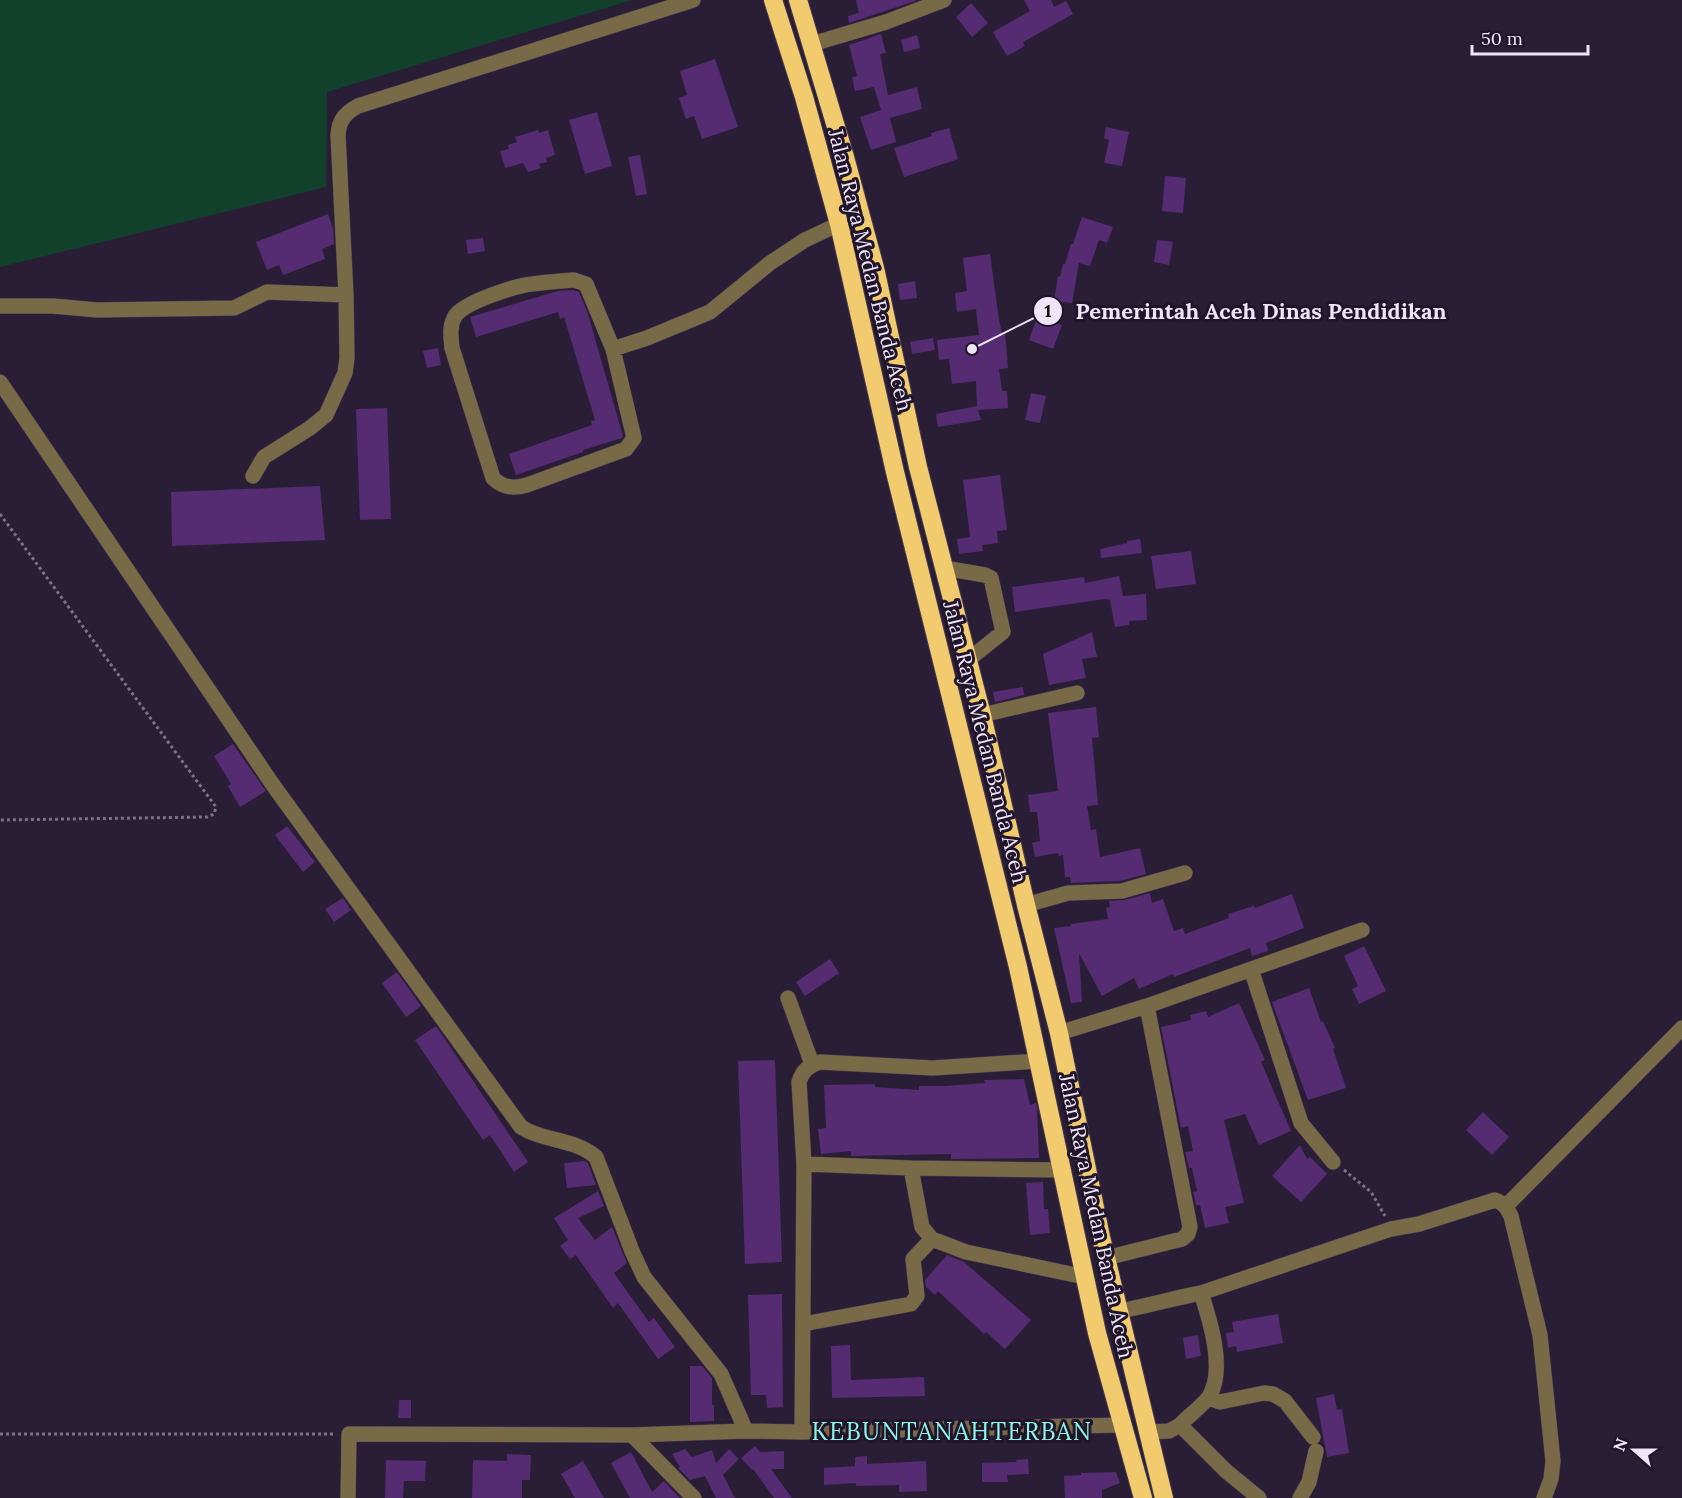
<svg xmlns="http://www.w3.org/2000/svg" width="1682" height="1498" font-family="Lora,serif">
<style>
.green{fill:#11412b}
.building{fill:#552b72}
.lines{fill:none;stroke-linecap:round;stroke-linejoin:round}
.minor-casing{stroke:#453a51;stroke-width:16}
.highway-casing{stroke:#453a51;stroke-width:20}
.path{stroke:#7d7287;stroke-width:3;stroke-dasharray:3 3;stroke-linecap:butt}
.minor{stroke:#796a47;stroke-width:15}
.highway{stroke:#f1cb6d;stroke-width:18}
.labels{text-anchor:middle;stroke-width:6;stroke-linejoin:round;paint-order:stroke}
.street-label{font-size:21px;fill:#eee6f6;stroke:#21152b}
.quarter-label{font-size:24px;letter-spacing:1.5px;fill:#8cf5e8;stroke:#21152b}
.leader{fill:none;stroke:#eee6f6;stroke-width:2}
.callout-dot{fill:#eee6f6;stroke:#21152b;stroke-width:2}
.mark-label{font-size:18px;text-anchor:middle;font-weight:bold;fill:#111}
.callout-label{font-size:22px;text-anchor:middle;font-weight:bold;fill:#eee6f6;stroke:#21152b;stroke-width:6;stroke-linejoin:round;paint-order:stroke}
</style>
<rect width="100%" height="100%" fill="#2a1e36"/>
<path class="green" d="M0 0H632L327 92 326 187 0 267Z"/>
<path class="building" d="M856 0H915V1L849 23 848 16 859 13Z
M1024 0H1051L1054 7 1066 1 1073 14 1023 42 1025 46 1007 56 993 32 1030 11Z
M971 3 988 23 972 37 956 17Z
M881 34 886 53 880 54 888 95 917 87 922 109 890 118 896 142 871 150 860 117 881 110 874 87 855 91 852 77 857 76 849 45Z
M917 35 920 48 904 52 901 40Z
M715 59 738 127 702 139 694 116 686 119 679 98 687 95 680 71Z
M597 112 612 166 585 174 569 120Z
M1106 127 1129 132 1122 166 1104 163 1109 140 1104 138Z
M949 128 958 159 904 177 894 148 932 136 931 133Z
M538 130 539 133 548 130 555 155 546 158 547 162 539 164 541 168 528 172 523 163 505 168 500 151 509 149 508 145 517 142 515 137Z
M640 155 647 194 636 196 628 157Z
M1165 176 1186 178 1183 213 1162 211Z
M328 214 333 228 334 244 322 249 325 259 283 275 279 265 267 270 256 242Z
M1082 217 1113 227 1107 243 1099 240 1090 266 1079 263 1072 303 1054 301 1058 276 1060 277 1063 264H1065L1071 244H1073Z
M483 238 485 251 468 254 466 240Z
M1157 240 1173 242 1169 265 1154 262Z
M990 254 999 320 1002 333 1005 332 1008 368 999 369 1002 391H1007L1008 408 978 410 981 420 938 427 936 414 977 406V409L976 381 952 384 949 359 939 360 937 340 979 335 976 309 957 312 955 293 967 291 963 258Z
M915 281 917 298 900 300 898 284Z
M573 290 579 292 588 314 623 436 622 438 583 450V452L516 475 509 454 592 425 591 421 595 420 564 317 560 319 558 312 476 337 470 317 558 291Z
M1038 315 1062 325 1053 349 1029 340Z
M933 338 935 350 912 354 910 342Z
M438 348 441 365 427 368 423 351Z
M1031 393 1046 396 1040 423 1025 420Z
M387 408 391 519 360 520 356 409Z
M1000 475 1007 530 997 531 998 543 982 545 983 551 959 554 957 539 970 537 963 480Z
M320 486 325 540 172 546 171 492Z
M1140 539 1142 553 1101 558 1100 549 1127 543V541Z
M1191 551 1196 584 1156 589 1151 556Z
M1119 576 1123 596 1146 594 1147 620 1129 621V625L1115 627 1110 600 1105 599 1015 612 1012 587 1084 577 1085 583Z
M1092 632 1097 657 1082 659 1086 678 1049 685 1043 654Z
M1023 687 1024 695 995 702 993 692Z
M1096 707 1099 737 1092 738 1098 805 1087 806 1091 830 1096 829 1100 857 1140 848 1146 874 1120 881 1071 883 1070 877H1065L1063 855 1059 856 1058 853 1035 857 1032 843 1040 841 1037 812H1030L1028 795 1058 791 1048 713Z
M233 744 266 791 240 807 228 786 231 784 214 756Z
M287 826 315 862 303 872 275 835Z
M1150 893 1152 903 1163 899 1174 931 1183 928 1185 934 1229 918 1228 914 1254 906 1255 908 1292 894 1304 928 1266 943 1268 951 1252 956 1250 948 1174 977 1173 974 1139 989 1134 978 1102 996 1079 953 1082 1002 1071 1003 1054 928 1071 926 1070 924 1108 919 1106 908 1110 907 1109 901 1124 900Z
M343 898 351 910 334 922 325 909Z
M1364 946 1386 991 1359 1004 1352 989 1358 986 1344 956Z
M830 959 839 973 805 996 796 982Z
M397 972 421 1006 406 1017 382 983Z
M1309 988 1321 1022 1323 1021 1335 1048 1333 1049 1346 1088 1308 1100 1272 1002Z
M1239 1003 1265 1060 1261 1062 1291 1131 1259 1145 1245 1114 1224 1120 1244 1203 1225 1207 1229 1223 1205 1228 1200 1205H1196L1193 1192 1197 1191 1192 1168H1189L1185 1152 1193 1151 1188 1126 1181 1128 1161 1027 1191 1020 1190 1015 1206 1011 1208 1017Z
M436 1026 528 1162 514 1172 490 1135 483 1140 415 1040Z
M775 1060 782 1262 745 1264 738 1061Z
M1024 1079 1030 1105 1036 1103 1037 1108 1039 1158 951 1159V1154L851 1156V1151L821 1154 818 1129 826 1128 824 1085 875 1084V1087L919 1090V1086H945L985 1083 984 1080Z
M1483 1112 1509 1137 1492 1155 1466 1130Z
M1300 1145 1307 1159 1310 1157 1327 1174 1301 1202 1272 1176Z
M585 1161 588 1163 596 1185 567 1188 564 1163Z
M1043 1182 1044 1209H1048L1050 1233 1030 1235 1026 1183Z
M598 1191 604 1206 578 1218 595 1240 612 1227 627 1263 614 1273 649 1322 654 1318 675 1347 658 1359 618 1303 613 1308 576 1255 570 1259 560 1246 568 1240 554 1218Z
M947 1255 964 1262 1031 1320 1005 1349 986 1332 984 1334 938 1291 935 1295 926 1287 925 1280Z
M782 1294 783 1407 767 1408 766 1395H751L748 1295Z
M1278 1314 1283 1343 1237 1352 1236 1346 1228 1348 1226 1333 1234 1332 1232 1322Z
M1198 1335 1201 1356 1186 1359 1183 1338Z
M850 1345 851 1380 924 1377 925 1396 832 1398 831 1346Z
M690 1366H702L712 1378V1405H714V1421L690 1422Z
M1334 1394 1337 1410 1342 1409 1349 1453 1327 1457 1316 1398Z
M399 1400H411V1418H398Z
M755 1446 760 1452 784 1451V1469H771L792 1498H774L753 1469 752 1470 741 1458Z
M685 1449 692 1457 712 1450 716 1463 729 1449 739 1459 723 1475 735 1498H716L705 1476 690 1480 678 1468 680 1467 672 1454Z
M631 1452 652 1492 664 1481 680 1498H630L611 1463Z
M507 1454 531 1455 530 1480H522V1498H472L473 1460 507 1461Z
M867 1456V1464L926 1461 927 1491 899 1492V1485L856 1486V1483L824 1485V1468L855 1466V1457Z
M1028 1459 1029 1474 1007 1475 1008 1482H982V1463L1017 1462 1016 1460Z
M386 1460 426 1461 425 1481H404L403 1498H385Z
M583 1461 604 1498H575L561 1474Z
M1116 1472 1120 1483 1102 1490V1498H1065L1064 1476 1081 1475V1473Z"/>
<g class="lines">
<g class="minor-casing">
<path id="minor" d="M812 44 886 22 944 0
M574 280 586 284 613 349 634 438 626 449 527 485C514 489 503 488 493 478L452 348C451 338 449 326 455 316 465 302 514 286 532 284 546 282 560 281 574 280Z
M0 306H53L97 310 234 308 267 292 346 295
M613 349 647 338 710 312 770 263 805 240 839 224
M0 382 273 785 521 1127C544 1142 574 1138 596 1157L632 1251 644 1277 721 1374 746 1431
M253 476 264 457 310 428 326 415 345 373 347 358 346 295 338 135C339 120 345 113 358 106L693 0
M944 568 985 575 991 578 1003 632 968 660
M982 715 1077 693
M1026 905 1068 893 1122 891 1185 873
M1251 969 1301 1123 1333 1162
M788 998 812 1064
M1059 1033 1147 1006 1362 930
M804 1164 911 1168 1062 1170
M911 1168 922 1227 932 1239 966 1252 1085 1277
M1506 1206 1682 1028
M1106 1258 1182 1239 1188 1234 1190 1227 1147 1006
M1118 1311C1146 1307 1173 1298 1201 1293L1391 1229 1419 1224 1495 1200C1504 1203 1507 1208 1511 1216L1540 1335 1553 1461 1551 1479 1544 1498
M803 1324 911 1304 917 1296 913 1259 932 1239
M1209 1398 1220 1402 1264 1393 1273 1394 1285 1401 1313 1437
M1180 1425C1187 1417 1206 1403 1210 1395 1225 1368 1210 1320 1201 1293
M802 1432 804 1164 799 1082C802 1071 809 1065 820 1062L933 1068 1039 1061
M1147 1432 1169 1431 1180 1425 1226 1471 1259 1498
M632 1435 694 1498
M348 1498 349 1434 632 1435 746 1431 802 1432 1122 1425
M1300 1498 1309 1482 1316 1451"/>
</g>
<g class="highway-casing">
<path id="highway" d="M773 0 804 97 839 224 895 472 1018 967 1097 1333 1143 1498
M798 0 845 157 875 268 918 467 982 715 1026 905 1059 1033 1101 1237 1164 1498"/>
</g>
<path class="path" d="M0 514 216 807 214 814 207 817 0 820
M1344 1170 1371 1192 1385 1216
M0 1434H335"/>
<use href="#minor" class="minor"/>
<use href="#highway" class="highway"/>
</g>
<g class="labels">
<g class="street-label">
<text transform="translate(870 270) rotate(76)" y="7">Jalan Raya Medan Banda Aceh</text>
<text transform="translate(985 742) rotate(76)" y="7">Jalan Raya Medan Banda Aceh</text>
<text transform="translate(1096 1216) rotate(78)" y="7">Jalan Raya Medan Banda Aceh</text>
</g>
<g class="quarter-label">
<text x="952" y="1440">KEBUNTANAHTERBAN</text>
</g>
</g>
<path class="leader" d="M972 349L1048 311"/>
<g class="callout-dot">
<circle cx="972" cy="349" r="6"/>
<circle cx="1048" cy="311" r="15"/>
</g>
<g class="mark-label">
<text x="1048" y="317">1</text>
</g>
<g class="callout-label">
<text x="1261" y="319">Pemerintah Aceh Dinas Pendidikan</text>
</g>
<g transform="translate(1634 1450) rotate(291)" stroke="#21152b" stroke-width="4.5" paint-order="stroke">
<path d="M0-4.5L10 22L0 15L-10 22Z" fill="#eee6f6"/>
<text y="-9" font-size="16" font-weight="bold" text-anchor="middle" fill="#eee6f6">N</text>
</g>
<path d="M1472 45v9h116v-9" fill="none" stroke="#eee6f6" stroke-width="3"/>
<text x="1481" y="45" font-size="18" fill="#eee6f6" stroke="#21152b" stroke-width="4.5" paint-order="stroke">50 m</text>
</svg>
